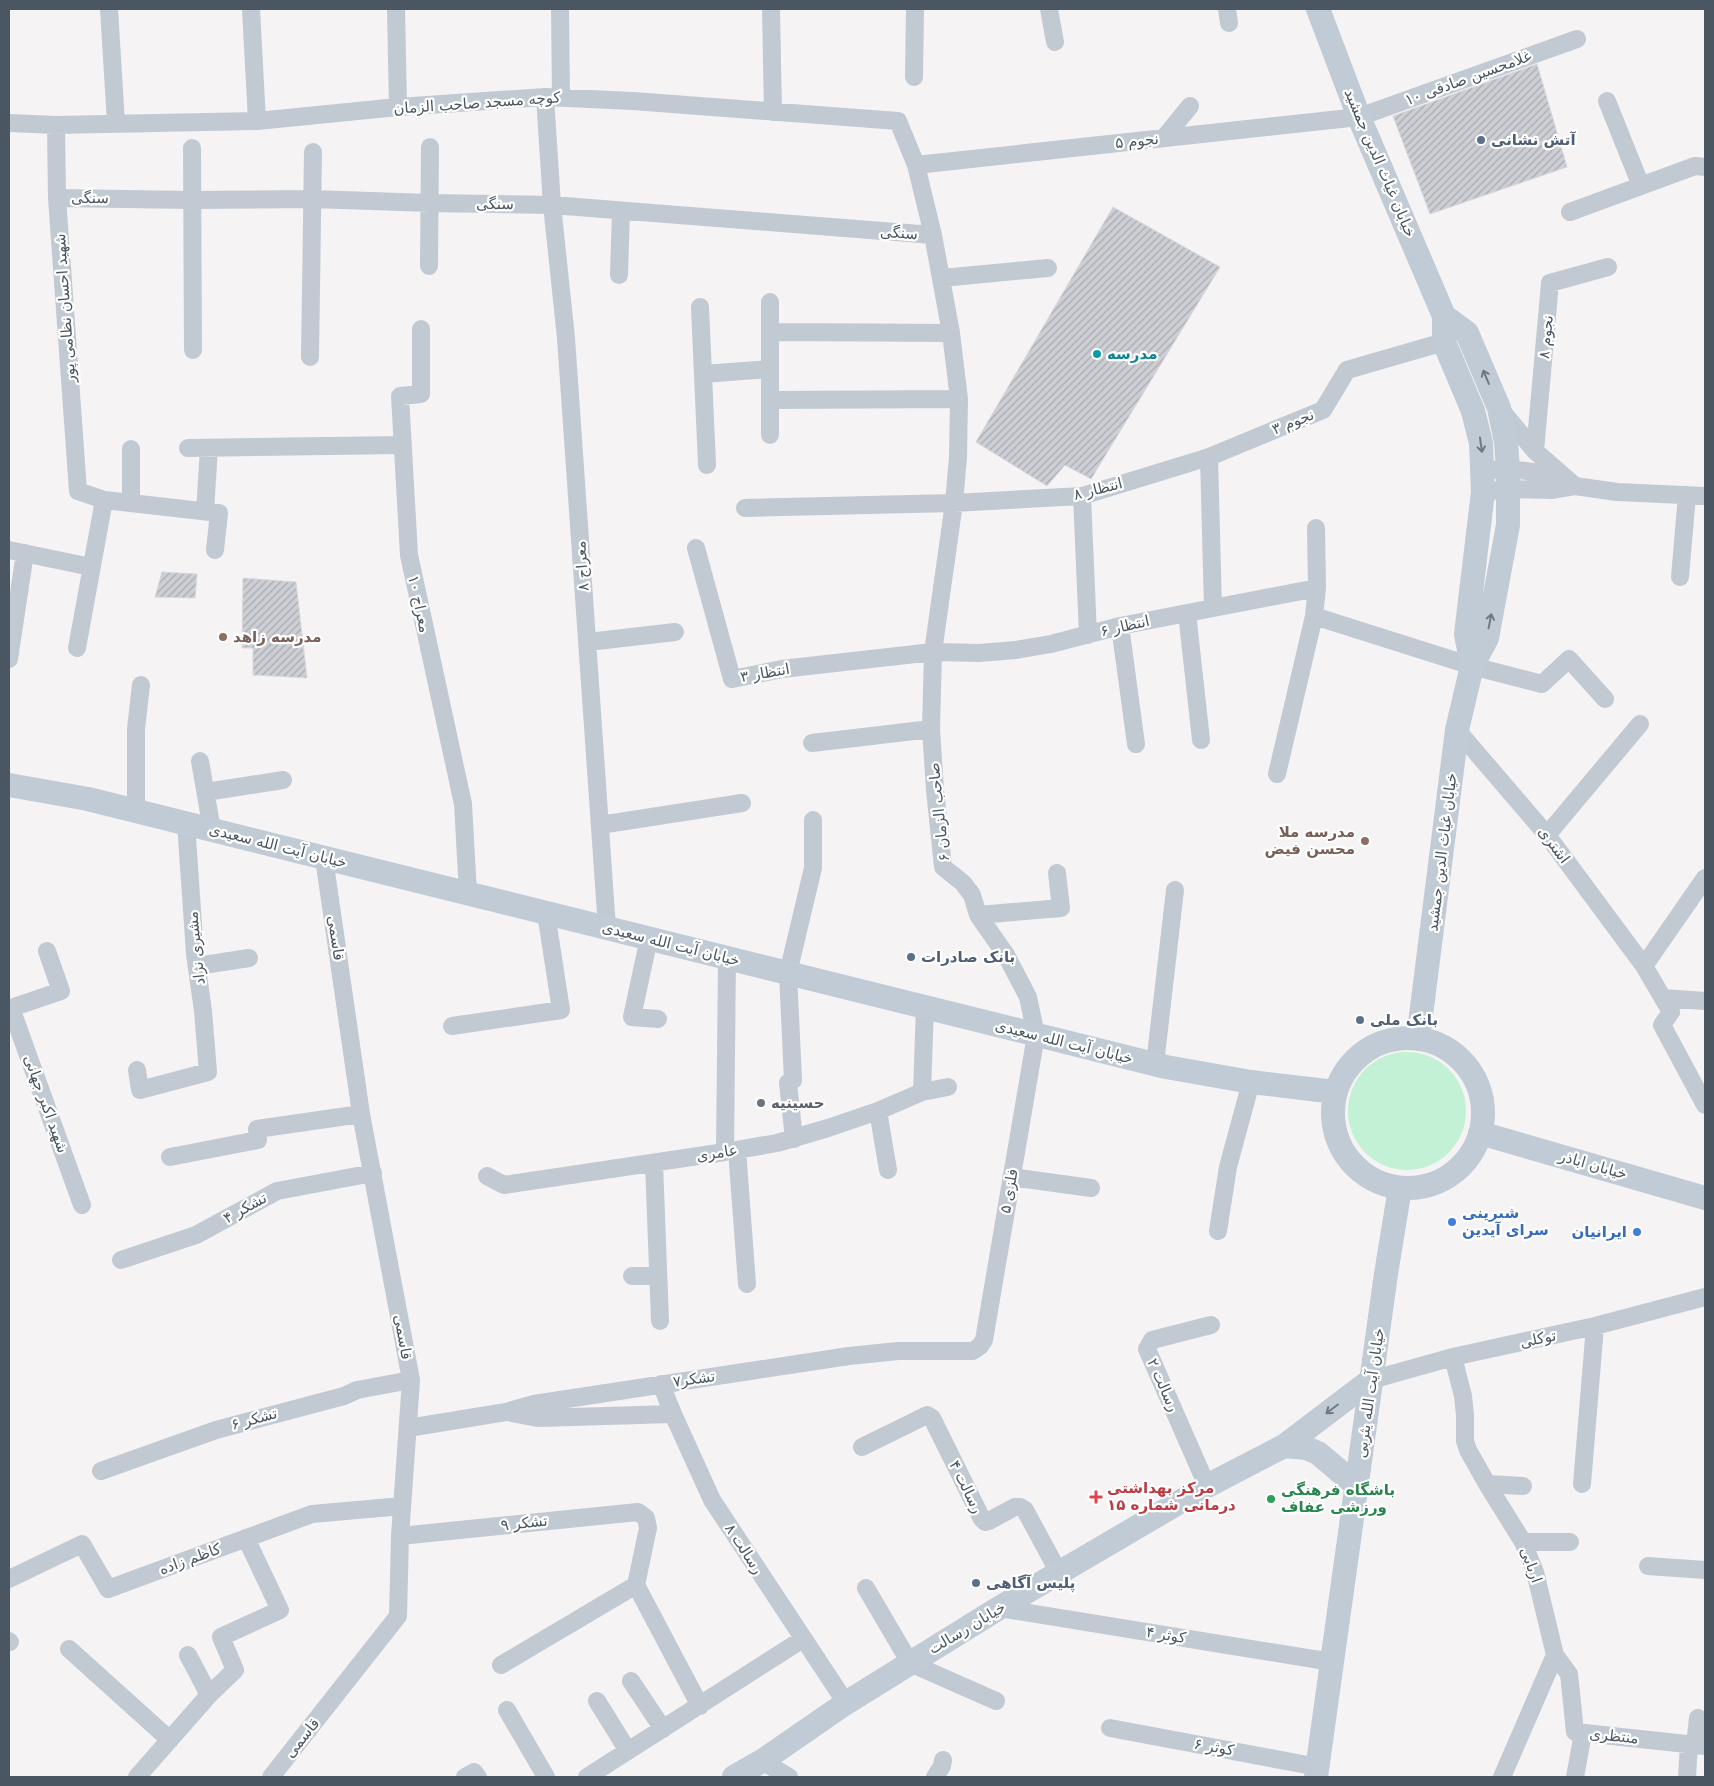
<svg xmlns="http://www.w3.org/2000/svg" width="1714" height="1786" font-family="'DejaVu Sans','Noto Naskh Arabic',sans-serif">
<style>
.grass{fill:#c3f1d5}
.building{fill:url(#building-hatch);stroke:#d7d9de}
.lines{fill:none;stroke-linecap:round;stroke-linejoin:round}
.street{stroke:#c1cad2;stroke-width:18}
.secondary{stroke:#c1cbd6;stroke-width:24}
.oneway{stroke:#6e7984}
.service-dot{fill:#5c6f8a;stroke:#fff;stroke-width:2}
.culture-dot{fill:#0f9aa8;stroke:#fff;stroke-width:2}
.education-dot{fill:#8d6e63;stroke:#fff;stroke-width:2}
.worship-dot{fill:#6b7280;stroke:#fff;stroke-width:2}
.shop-dot{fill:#3f7fe0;stroke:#fff;stroke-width:2}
.health-dot{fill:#e0444e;stroke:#fff;stroke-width:2}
.leisure-dot{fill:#2e9e5b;stroke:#fff;stroke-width:2}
.labels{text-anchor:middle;stroke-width:4.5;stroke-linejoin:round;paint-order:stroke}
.street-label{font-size:15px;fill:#4a5661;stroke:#fff}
.service-label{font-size:15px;font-weight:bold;fill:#4e5e75;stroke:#fff;text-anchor:start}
.culture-label{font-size:15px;font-weight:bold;fill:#0d838f;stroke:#fff;text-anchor:start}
.education-label{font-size:15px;font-weight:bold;fill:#785e54;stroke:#fff;text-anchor:start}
.worship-label{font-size:15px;font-weight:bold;fill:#5b616d;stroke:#fff;text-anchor:start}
.shop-label{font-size:15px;font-weight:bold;fill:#366cbe;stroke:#fff;text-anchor:start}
.health-label{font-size:15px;font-weight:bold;fill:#be3a42;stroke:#fff;text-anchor:start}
.leisure-label{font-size:15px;font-weight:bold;fill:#27864d;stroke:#fff;text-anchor:start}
</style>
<defs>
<pattern id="building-hatch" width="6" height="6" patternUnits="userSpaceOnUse" patternTransform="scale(1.25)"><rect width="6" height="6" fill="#cdcfd5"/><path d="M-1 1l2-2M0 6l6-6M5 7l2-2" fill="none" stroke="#a8abb0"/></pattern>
</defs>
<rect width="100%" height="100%" fill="#f5f3f3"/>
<path class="grass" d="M1348 1111a59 59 0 1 1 118 0a59 59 0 1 1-118 0Z"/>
<path class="building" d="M1537 64 1567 167 1430 214 1393 116Z
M1113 207 1220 267 1091 479 1065 465 1047 486 976 442Z
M162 572 197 574 195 598 155 597Z
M243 578 296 582 307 678 253 675V648H242Z"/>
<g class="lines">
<path class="street" d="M109 9 116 123
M251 9 257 121
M396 9 398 107
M560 9 561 97
M771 9 773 112
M1049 9 1055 42
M1227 9 1229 23
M914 77 915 9
M545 97 552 205 566 338 607 928
M1607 101 1641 186
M9 123 56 125 257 121 398 107 545 97 633 101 898 121 916 165 933 235 951 333 959 399 958 457 954 503 933 652 931 729 935 790 943 867 963 883 972 895 978 915 1006 955 1028 997 1036 1035 984 1340 980 1346 973 1351H898L849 1356 534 1404 506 1412 408 1428
M56 125 57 198 78 491 104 500 219 513 215 550
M1164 138 1190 106
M192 148 193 350
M916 165 1359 117 1577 39
M57 198 192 200 312 199 430 203 552 205 933 235
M1570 212 1695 166 1705 167
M429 266 430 147
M619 275 621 211
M942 278 1048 268
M700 307 707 465
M421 329V394L400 396 409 555 463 804 468 893
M770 332 951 333
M310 357 313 152
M703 374 770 369
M770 400 959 399
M1501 410 1535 451 1575 486
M770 435V302
M188 448 402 445
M1535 451 1550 283 1608 267
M1209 457 1213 608
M1483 470C1509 469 1539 469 1563 481
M1483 492 1508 489 1551 490 1575 486 1617 492 1705 496
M1082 496 1088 635
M131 503V449
M745 508 954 503 1082 496 1209 457 1323 410 1347 370 1444 342
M205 511 209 448
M1316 528 1317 588 1314 616 1472 666 1542 684 1569 659 1605 699
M696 548 732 679 782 669 933 652 979 653 1016 650 1051 644 1120 626 1317 588
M9 550 91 567
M1680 577 1687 495
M1187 613 1201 740
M1120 626 1136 744
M588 642 675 632
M77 648 104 500
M9 659 25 553
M1457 730 1547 835 1644 966 1671 1012 1662 1025 1705 1105
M812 743 931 729
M200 761 212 830
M1277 774 1314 616
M206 792 283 780
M136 811V729L141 685
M600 825 742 803
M1547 835 1640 724
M978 915 1061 908 1057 873
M649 938 632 1017 658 1019
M47 951 61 991 11 1008 82 1205
M197 966 249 958
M1644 966 1705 878
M1663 998 1705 1001
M452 1026 561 1010 546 913
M1155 1064 1175 890
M137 1070 140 1090 208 1072 203 1011 195 954 186 823
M922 1092 925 1007
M878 1111 888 1170
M794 1139 788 1083 793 1080 788 973 813 868V820
M737 1150 747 1284
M725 1152 727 958
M170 1157 258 1140 257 1129 361 1114
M654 1163 660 1321
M487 1176 504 1185 725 1152 777 1143 828 1128 878 1111 922 1092 948 1087
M1011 1177 1091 1188
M1218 1231 1228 1167 1251 1082
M121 1260 196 1235 277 1191 373 1173
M632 1276H658
M1453 1357 1463 1396 1465 1415V1441L1468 1450 1487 1484 1523 1542 1535 1572 1555 1655 1502 1777
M1371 1380 1453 1357 1595 1326 1705 1297
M661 1384 673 1414 712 1500 846 1703
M511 1413 538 1418 673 1414
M862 1447 927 1415 932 1418 982 1519 985 1522 989 1521 1015 1507H1020L1025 1510 1059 1573
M101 1471 216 1430 344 1396 357 1390 411 1380
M1487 1484 1523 1486
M1582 1484 1595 1326
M1207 1486 1147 1349 1152 1340 1211 1325
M400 1536 638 1512 646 1518 648 1528 636 1585 501 1665
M1523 1542H1570
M1648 1566 1705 1570
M9 1579 82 1544 108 1589 312 1514 402 1506
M636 1585 700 1706
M866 1588 910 1663 996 1701
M999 1608 1332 1662
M9 1641 10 1642
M69 1649 170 1740
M188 1655 209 1695
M1555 1655 1569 1674 1575 1732 1705 1746
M631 1681 663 1729
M597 1701 628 1751
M507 1710 546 1777
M1110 1728 1318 1767
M1695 1745 1698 1718
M762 1761 789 1777
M137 1777 209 1695 235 1670 221 1637 280 1610 246 1538
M271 1777 398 1616 400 1536 411 1380 361 1114 324 858
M465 1777 474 1772 478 1777
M587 1777 803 1639
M935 1777 942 1766 943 1760
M1575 1777 1583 1733
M1687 1777 1689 1744"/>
<path class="secondary" d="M1318 9 1359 117 1444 316V342L1473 411 1481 443 1483 492 1466 634 1472 666
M9 785 88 799 1166 1067 1251 1082 1335 1092
M1333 1113a75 75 0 1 1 150 0a75 75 0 1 1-150 0Z
M1418 1039 1457 730 1472 666 1487 638 1508 525V469L1506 442 1499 408 1467 333 1444 316
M1480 1133 1705 1198
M1284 1446 1306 1448 1318 1453 1357 1486
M734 1777 762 1761 846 1703 999 1608 1207 1486 1284 1446 1371 1380
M1316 1777 1386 1274 1400 1188"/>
</g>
<defs><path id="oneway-shaft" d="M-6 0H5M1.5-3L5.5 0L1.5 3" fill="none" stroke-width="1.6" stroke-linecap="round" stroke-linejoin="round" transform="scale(1.25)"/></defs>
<g class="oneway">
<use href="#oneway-shaft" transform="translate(1486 377) rotate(-113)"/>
<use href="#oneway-shaft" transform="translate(1481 445) rotate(82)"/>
<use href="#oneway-shaft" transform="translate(1490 621) rotate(-79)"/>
<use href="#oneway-shaft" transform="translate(1332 1409) rotate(143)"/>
</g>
<g class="service-dot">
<circle cx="1481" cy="140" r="5"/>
<circle cx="911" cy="957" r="5"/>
<circle cx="1360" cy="1020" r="5"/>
<circle cx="976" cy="1583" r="5"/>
</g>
<circle class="culture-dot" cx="1097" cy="354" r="5"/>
<g class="education-dot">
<circle cx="223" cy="637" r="5"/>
<circle cx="1365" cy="841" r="5"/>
</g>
<circle class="worship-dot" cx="761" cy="1103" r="5"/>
<g class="shop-dot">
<circle cx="1452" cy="1222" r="5"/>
<circle cx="1637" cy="1232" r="5"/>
</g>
<path class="health-dot" d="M1093.5 1489.5h5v5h5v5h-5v5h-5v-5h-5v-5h5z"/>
<circle class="leisure-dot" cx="1271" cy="1499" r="5"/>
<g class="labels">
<g class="street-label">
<text transform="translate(1468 78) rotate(-20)" y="5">غلامحسین صادقی ۱۰</text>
<text transform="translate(477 103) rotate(-4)" y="5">کوچه مسجد صاحب الزمان</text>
<text transform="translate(1137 141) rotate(-6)" y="5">نجوم ۵</text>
<text transform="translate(1380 163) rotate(67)" y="5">خیابان غیاث الدین جمشید</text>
<text transform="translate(90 198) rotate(1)" y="5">سنگی</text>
<text transform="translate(495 204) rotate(1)" y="5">سنگی</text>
<text transform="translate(899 233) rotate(4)" y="5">سنگی</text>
<text transform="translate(65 308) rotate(-94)" y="5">شهید احسان نظامی پور</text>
<text transform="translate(1546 337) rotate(-85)" y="5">نجوم ۸</text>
<text transform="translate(1293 422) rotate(-22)" y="5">نجوم ۳</text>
<text transform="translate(1098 489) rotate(-14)" y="5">انتظار ۸</text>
<text transform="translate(582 566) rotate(-94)" y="5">معراج ۸</text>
<text transform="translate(419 604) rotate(78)" y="5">معراج ۱۰</text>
<text transform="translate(1125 626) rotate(-13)" y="5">انتظار ۶</text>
<text transform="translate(765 673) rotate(-10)" y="5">انتظار ۳</text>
<text transform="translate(939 812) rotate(-96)" y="5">صاحب الزمان ۶</text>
<text transform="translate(1554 845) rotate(53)" y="5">اشتری</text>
<text transform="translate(278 846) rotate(14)" y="5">خیابان آیت الله سعیدی</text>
<text transform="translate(1442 852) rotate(-83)" y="5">خیابان غیاث الدین جمشید</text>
<text transform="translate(336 938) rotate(82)" y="5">قاسمی</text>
<text transform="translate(671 944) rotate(14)" y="5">خیابان آیت الله سعیدی</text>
<text transform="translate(196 948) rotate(-96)" y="5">مشیری نژاد</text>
<text transform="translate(1064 1042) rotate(14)" y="5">خیابان آیت الله سعیدی</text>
<text transform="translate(46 1104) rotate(70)" y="5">شهید اکبر جهانی</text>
<text transform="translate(717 1153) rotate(-9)" y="5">عامری</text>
<text transform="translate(1593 1165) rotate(16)" y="5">خیابان اباذر</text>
<text transform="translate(1009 1191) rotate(-80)" y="5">فلزی ۵</text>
<text transform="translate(245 1208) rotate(-29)" y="5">تشکر ۴</text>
<text transform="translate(403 1337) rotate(80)" y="5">قاسمی</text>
<text transform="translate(1538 1339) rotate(-12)" y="5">توکلی</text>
<text transform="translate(694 1379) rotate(-8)" y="5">تشکر۷</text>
<text transform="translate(1163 1385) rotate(66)" y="5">رسالت ۲</text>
<text transform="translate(1370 1393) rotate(-82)" y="5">خیابان آیت الله یثربی</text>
<text transform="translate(254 1419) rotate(-15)" y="5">تشکر ۶</text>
<text transform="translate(966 1487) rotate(64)" y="5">رسالت ۴</text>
<text transform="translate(524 1523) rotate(-6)" y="5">تشکر ۹</text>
<text transform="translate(744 1549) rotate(57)" y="5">رسالت ۸</text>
<text transform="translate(190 1559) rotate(-20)" y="5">کاظم زاده</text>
<text transform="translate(1531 1565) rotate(70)" y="5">اربابی</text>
<text transform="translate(967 1628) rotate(-31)" y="5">خیابان رسالت</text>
<text transform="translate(1166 1635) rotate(9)" y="5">کوثر ۴</text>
<text transform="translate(1614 1736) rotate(6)" y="5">منتظری</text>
<text transform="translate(302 1738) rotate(-51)" y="5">قاسمی</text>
<text transform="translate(1214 1747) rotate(10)" y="5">کوثر ۶</text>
</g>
<g class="service-label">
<text x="1491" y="145">آتش نشانی</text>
<text x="921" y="962">بانک صادرات</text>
<text x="1370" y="1025">بانک ملی</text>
<text x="986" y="1588">پلیس آگاهی</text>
</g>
<g class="culture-label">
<text x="1107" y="359">مدرسه</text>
</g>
<g class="education-label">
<text x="233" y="642">مدرسه زاهد</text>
<text x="1355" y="837" text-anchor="end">مدرسه ملا<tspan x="1355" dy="17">محسن فیض</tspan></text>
</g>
<g class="worship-label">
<text x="771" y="1108">حسینیه</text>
</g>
<g class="shop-label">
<text x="1462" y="1218">شیرینی<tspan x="1462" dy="17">سرای آیدین</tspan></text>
<text x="1627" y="1237" text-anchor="end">ایرانیان</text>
</g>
<g class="health-label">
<text x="1107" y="1493">مرکز بهداشتی<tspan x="1107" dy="17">درمانی شماره ۱۵</tspan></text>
</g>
<g class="leisure-label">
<text x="1281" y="1495">باشگاه فرهنگی<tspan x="1281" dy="17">ورزشی عفاف</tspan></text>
</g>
</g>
<rect width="1714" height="1786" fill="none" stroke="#4a5661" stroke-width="20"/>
</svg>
